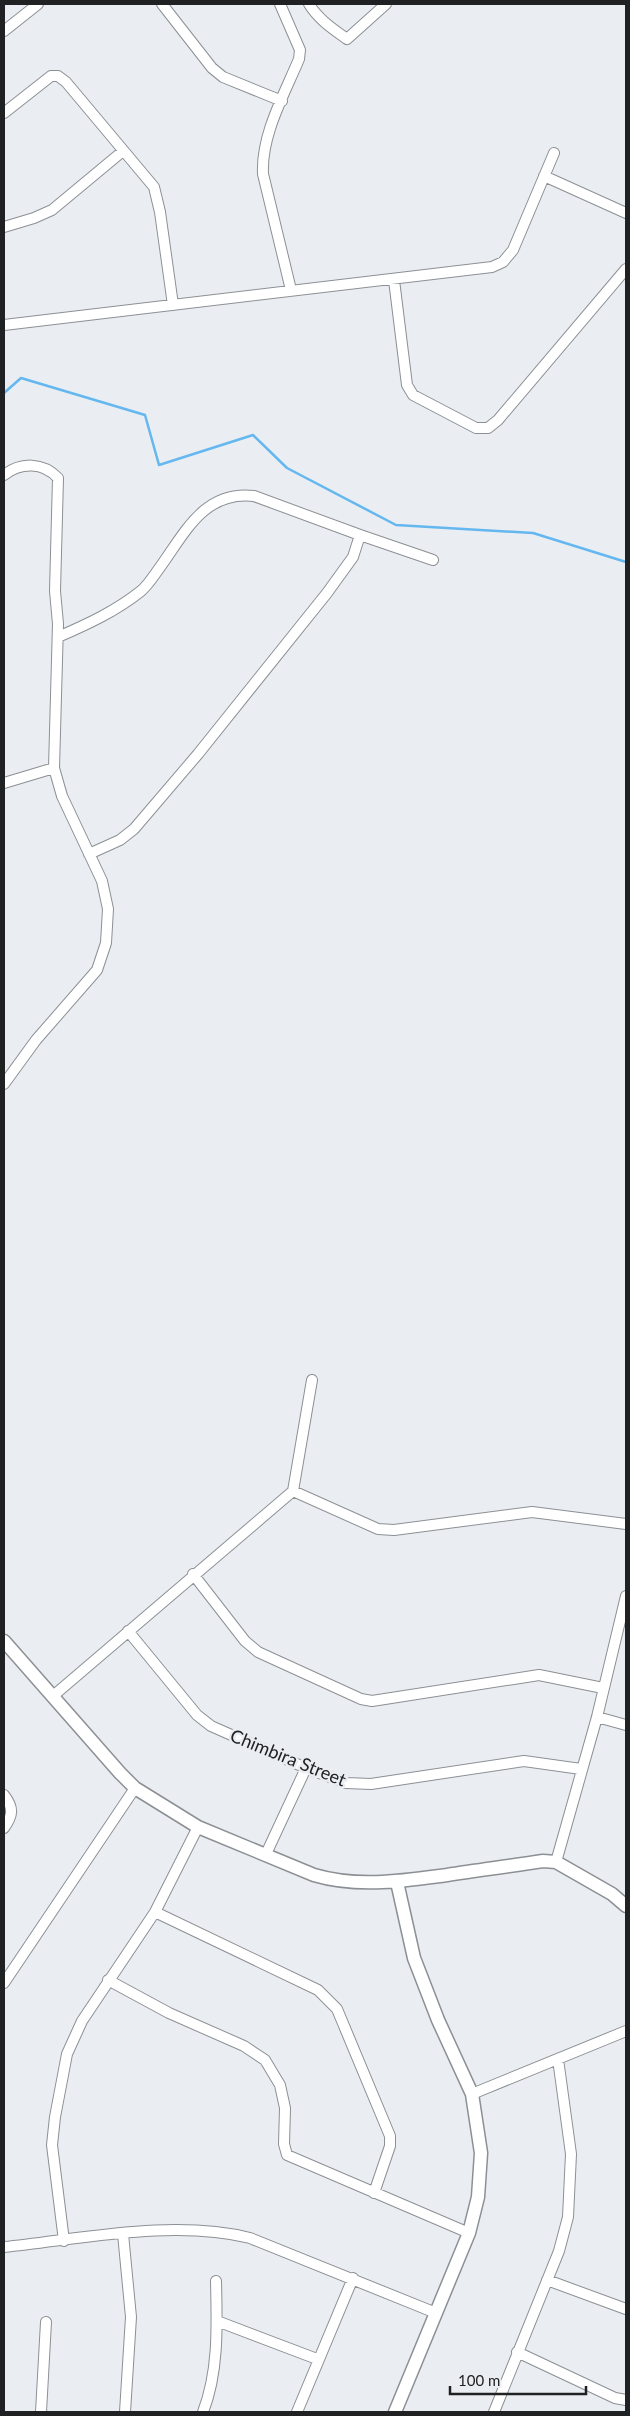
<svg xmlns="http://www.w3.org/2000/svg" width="630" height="2416" font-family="Lato,sans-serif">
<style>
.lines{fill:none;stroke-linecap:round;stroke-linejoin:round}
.stream{stroke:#64b7ef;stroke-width:2.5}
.minor-casing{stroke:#8c9094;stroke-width:12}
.tertiary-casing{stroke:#8c9094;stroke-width:15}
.minor{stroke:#fff;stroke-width:10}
.tertiary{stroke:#fff;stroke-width:12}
.labels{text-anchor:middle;stroke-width:5;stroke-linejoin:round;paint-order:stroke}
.street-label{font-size:18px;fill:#202123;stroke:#eaeef3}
</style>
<rect width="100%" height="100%" fill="#eaeef3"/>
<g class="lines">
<path class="stream" d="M4 393 21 378 145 415 159 465 253 435 287 468 396 525 533 533 626 562"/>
<g class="minor-casing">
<path id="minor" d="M162 4 212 68 223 77 282 101
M280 4 300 50 299 59C284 95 261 135 263 174L291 290
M309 4C318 19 333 29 347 39L386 4
M4 31 38 4
M4 113 51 76H58L66 82 154 187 160 212 173 305
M544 176 626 213
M4 227 34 218 52 210 123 151
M394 280 407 385 413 395 476 428H488L498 420 626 269
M4 325 492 267 503 262 513 250 554 153
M4 475C21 462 43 462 58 478L55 591 58 624 54 768 62 796 102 881 108 909 106 943 97 970 36 1040 4 1084
M58 637C88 624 116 611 141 591 148 585 153 577 158 570 184 535 203 490 254 496L360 535
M4 783 54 768
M89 854 120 840 134 829 198 754 327 593 353 557 360 535 433 560
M293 1491 312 1380
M193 1574 245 1641 258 1652 361 1699 372 1701 539 1675 603 1688
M128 1631 197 1715 211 1726 306 1768 346 1783 371 1784 524 1761 581 1769
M53 1696 293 1491 378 1529 394 1530 532 1512 626 1524
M597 1717 626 1725
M4 1795C14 1808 13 1815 4 1828
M266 1854 306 1768
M556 1862 597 1717 626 1596
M155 1912 318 1990 337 2009 390 2136V2146L374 2193
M108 1980 169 2013 244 2046 265 2060 280 2085 285 2108 284 2144 287 2155 469 2233
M4 1983 135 1788
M472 2094 626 2031
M123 2234 131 2317 125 2412
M64 2241 52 2145 55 2117 67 2054 82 2021 155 1912 198 1827
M4 2247C82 2239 173 2219 250 2238L436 2313
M547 2280 626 2309
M217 2321 317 2359
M517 2352 615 2398 626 2400
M41 2412 46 2322
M203 2412C219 2371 217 2324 216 2281
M297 2412 353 2278
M494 2412 559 2251 568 2217 571 2154 558 2059"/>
</g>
<g class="tertiary-casing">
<path id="tertiary" d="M4 1641 120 1773 135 1788 198 1827 314 1875C358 1888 402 1881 447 1875 479 1870 511 1866 543 1861L556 1862 612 1894 626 1906
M395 2412 469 2233 478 2197 481 2153 472 2094 438 2020 414 1958 397 1882"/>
</g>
<use href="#minor" class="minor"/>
<use href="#tertiary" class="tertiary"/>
</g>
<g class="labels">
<g class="street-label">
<text transform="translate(288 1758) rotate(22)" y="6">Chimbira Street</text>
</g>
</g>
<rect width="630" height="2416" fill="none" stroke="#202123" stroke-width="10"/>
<path d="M450 2386v8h136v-8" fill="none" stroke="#202123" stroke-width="2.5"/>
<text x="458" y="2386" font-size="15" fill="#202123" stroke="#eaeef3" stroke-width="4" paint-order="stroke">100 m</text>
</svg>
